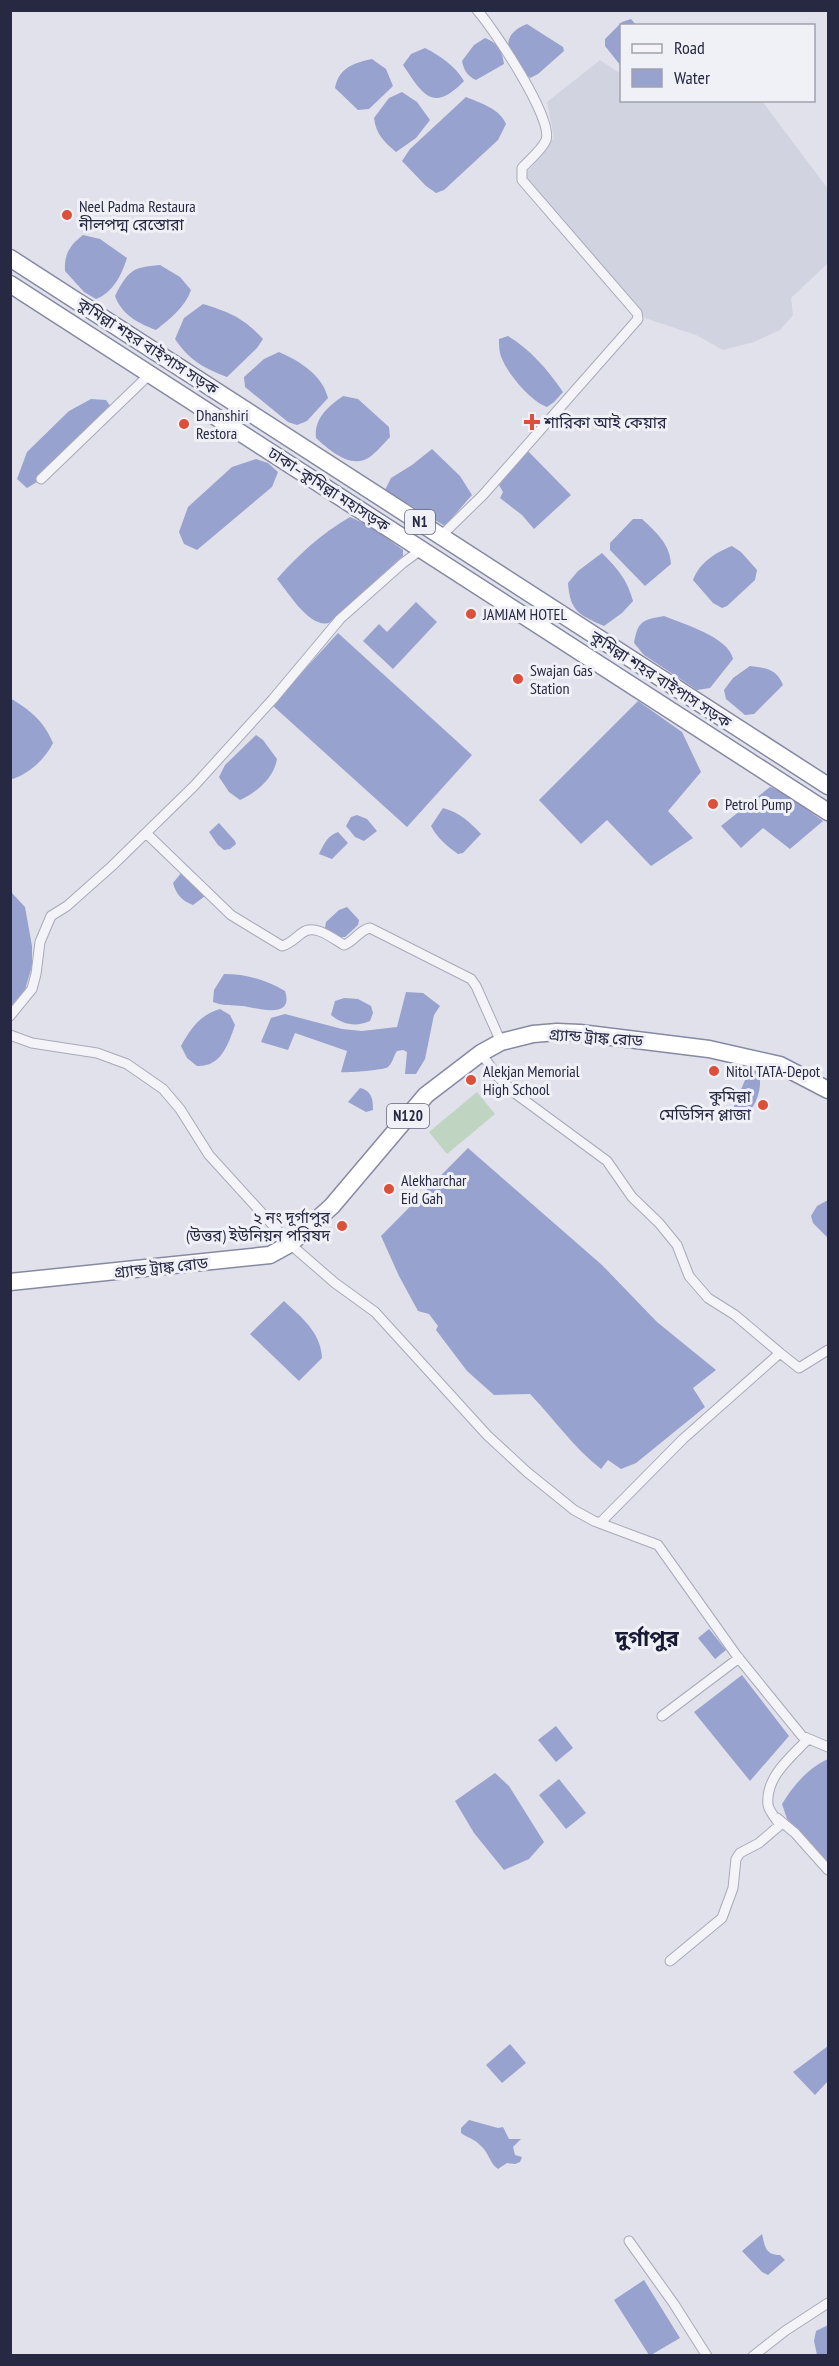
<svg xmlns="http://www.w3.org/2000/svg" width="839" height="2366" font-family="'PT Sans Narrow','Noto Sans Bengali',sans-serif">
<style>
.built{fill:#d1d3e0}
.green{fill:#c0d5c1}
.water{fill:#97a2ce}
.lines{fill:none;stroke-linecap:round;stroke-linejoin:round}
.street-casing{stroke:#a8aab8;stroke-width:11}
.highway-casing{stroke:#8689a3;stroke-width:19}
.street{stroke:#f3f3f8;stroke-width:9}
.highway{stroke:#fff;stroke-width:16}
.poi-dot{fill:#dc4f38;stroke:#f0f1f7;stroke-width:2}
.labels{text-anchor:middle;stroke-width:6;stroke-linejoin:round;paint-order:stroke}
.shield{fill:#f0f1f7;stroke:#636579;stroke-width:1.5}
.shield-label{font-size:15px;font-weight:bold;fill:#272943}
.poi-label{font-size:16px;fill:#272943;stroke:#f0f1f7;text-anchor:start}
.street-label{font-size:16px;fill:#272943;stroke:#f0f1f7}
.district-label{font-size:22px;font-weight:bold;fill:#191a34;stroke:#f0f1f7}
</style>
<rect width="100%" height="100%" fill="#e0e1ea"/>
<path class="built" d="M600 60 621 74 622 100 762 101 828 189V263L791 298 793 315 780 330 754 342 723 350 696 335 645 318 535 194 526 179 528 171 554 138 547 102Z"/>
<path class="green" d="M477 1092 495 1114 447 1154 429 1132Z"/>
<path class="water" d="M631 19 636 25 622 26 621 66 605 46V39L622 22Z
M527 24 563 47 564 51 538 74 530 78C511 60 494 37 527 24Z
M485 38C498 43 502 50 504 64L476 80C467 76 464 70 462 61L474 45Z
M425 48C442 57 454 65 464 81 433 113 423 95 403 65L411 54Z
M372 59 386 69 393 86 369 109 358 110 335 88C339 68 353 63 372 59Z
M402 92 417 102 430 120 416 138 396 152C384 142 376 134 374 118L389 98Z
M466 97C481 103 500 109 506 124L498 140 444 190 436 193 426 186 402 161 410 149Z
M83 235 100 239 127 258C122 274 113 293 96 299L84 292 65 271C64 254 70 245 83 235Z
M160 265 180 277 191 290C185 307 170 319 156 330 138 323 122 315 115 296 128 271 132 267 160 265Z
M203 304C229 312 244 318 263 339L257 348 227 377C202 367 190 361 175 339L184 318Z
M508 336C531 350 547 369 563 392L554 402 547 407C530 401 504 370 500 353 499 349 499 343 499 339Z
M279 352C299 361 322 374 328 398L307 421 297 425 288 422 245 387 244 377 264 359Z
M343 396 358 399 389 427 390 437C383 444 373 457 364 460 347 466 328 449 316 438 314 418 328 407 343 396Z
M91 399 106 400 111 407 37 482 27 488 17 479 27 452 69 411Z
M432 449 460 476 472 495 445 526 385 490 391 478 412 465Z
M527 450 571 495 534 529 522 515 500 498 503 492 499 485Z
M256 459 268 463 278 472 272 487 197 550 184 544 179 532 188 507 232 467Z
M350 517 370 526 403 550V556L329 623C309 628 289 593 277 579 299 554 321 534 350 517Z
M633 519H642C656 532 670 544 671 564L645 586 610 550V543Z
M732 546 741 552 757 570 755 580 727 606 722 608 713 603 693 580C700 562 715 553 732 546Z
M602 553C617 568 627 579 633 601L622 613 604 626C579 615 570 611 568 583L578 571Z
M416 602 437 622 393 669 363 641 379 624 387 632Z
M664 616C683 624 729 637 733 659L710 688 697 690 644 655 634 643C638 621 642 620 664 616Z
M338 633 472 755 407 827 272 705Z
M750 666C766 668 777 669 783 685L754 714 745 715 726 699 724 690 733 678Z
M10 698C30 710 44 721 53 743 45 759 30 773 13 779L10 777Z
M638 701 682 732 701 772 668 811 693 838 651 866 607 820 581 844 539 800Z
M256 735 263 740 277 759C274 778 257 792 240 800L229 792 219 777 225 765Z
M770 787 784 793 823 821 790 849 763 828 741 848 721 826Z
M443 808C460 813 469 821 481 834L463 853 458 854C447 846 437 838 431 826Z
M357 815 367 819 377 831 364 841 355 837 346 826 351 817Z
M219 823 235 841 236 844 230 849 224 850 218 845 209 832Z
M338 832 348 843 332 859 319 854C324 844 327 836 338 832Z
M182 872 205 896 193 905C182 901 176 894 173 883Z
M11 892 25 907 32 946V966L25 990 11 1006Z
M347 907 359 920 358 925 345 937H338L325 928 326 922 339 910Z
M224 974C247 974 266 980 285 991 295 1021 254 1007 242 1006 232 1005 223 1006 213 1002L214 990Z
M406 992 423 993 440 1006 434 1015 425 1059 416 1074H405L407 1052 403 1050 397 1051C394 1055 392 1064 388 1067 384 1070 348 1073 341 1072L347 1051 295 1033 288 1050 261 1042 271 1018 285 1014 342 1029 362 1031 397 1027Z
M344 998 358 999 371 1006 373 1013 370 1021C356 1027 343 1025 331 1015L335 1001Z
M220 1009 230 1015 235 1025C228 1045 221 1067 197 1066L187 1058 181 1046C191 1028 200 1015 220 1009Z
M753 1070 757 1071C765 1083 756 1109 744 1116L735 1112 734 1106 748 1073Z
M360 1088C372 1091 373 1099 373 1110L366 1112 348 1102Z
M468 1148 602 1265 657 1322 716 1370 693 1388 705 1407 636 1463 621 1469 608 1460 601 1469C574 1448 554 1419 530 1394L494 1395 467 1371 436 1330 438 1326 429 1314 418 1311 399 1276 381 1236Z
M828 1200V1238L813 1223 811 1216 817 1206Z
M284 1301C301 1317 321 1332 322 1358L299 1381 250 1334Z
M709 1629 726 1650 715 1659 698 1638Z
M742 1675 789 1736 750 1781 694 1712Z
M556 1726 573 1748 556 1762 538 1740Z
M828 1759V1864L787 1819 782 1804C793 1786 808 1768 828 1759Z
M495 1773 509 1786 544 1842 529 1859 504 1870 474 1833 455 1801Z
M559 1779 586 1813 566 1829 539 1795Z
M510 2044 526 2063 502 2083 486 2065Z
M828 2046V2081L815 2095 793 2072Z
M469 2120 498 2128 503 2127 509 2139H521L513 2147 515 2155 522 2157 520 2162 515 2164 507 2163 498 2169C490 2164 489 2153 481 2146 475 2139 468 2138 461 2133V2128Z
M762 2234C765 2246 765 2255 780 2255L785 2260 768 2275 762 2272 742 2251Z
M644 2280 680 2338 651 2355H649L614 2300Z
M828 2325V2355H817L814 2341 816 2331Z"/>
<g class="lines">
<g class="street-casing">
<path id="street" d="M41 479 151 373
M442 535 483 495 638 319 637 313 522 180V168C529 160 542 150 546 140 554 119 493 28 477 10
M146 833 231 915 282 946C290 944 295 938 302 933 314 923 332 938 344 945 354 942 359 930 370 928L471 979 476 986 501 1042
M10 1016 32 989 36 974 40 942 51 916 67 906 112 866 194 786 273 699 340 619 403 563 422 549
M10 1035 32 1043 97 1053 127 1064 163 1089 180 1109 209 1155 290 1244 335 1283 375 1312 487 1435 527 1472 574 1510 594 1521 658 1545 737 1656 802 1736 828 1747
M481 1053 498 1077 516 1094 607 1161 632 1197 659 1223 677 1245 689 1276 708 1298 735 1315 780 1353
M600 1523 683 1439 780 1353 799 1368 828 1350
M662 1716 739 1658
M777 1818 795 1833 828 1870
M670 1961 722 1918 733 1888 736 1859 740 1853 759 1843 780 1825C776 1819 769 1811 768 1805 765 1777 791 1757 808 1739
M629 2241 674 2304 707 2356
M753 2356 785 2331 828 2303"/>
</g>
<g class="highway-casing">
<path id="highway" d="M10 258 828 786
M10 284 828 812
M10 1282 270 1255 290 1244 332 1206 426 1095 481 1053 501 1042 533 1034 557 1032 580 1033 709 1049 780 1065 828 1090"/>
</g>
<use href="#street" class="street"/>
<use href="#highway" class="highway"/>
</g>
<g class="poi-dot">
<circle cx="67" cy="215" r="6"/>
<path d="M529 413h6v6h6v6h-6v6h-6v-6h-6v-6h6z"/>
<circle cx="184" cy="424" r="6"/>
<circle cx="471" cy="614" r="6"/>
<circle cx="518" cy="679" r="6"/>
<circle cx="713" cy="804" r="6"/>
<circle cx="714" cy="1071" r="6"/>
<circle cx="471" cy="1080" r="6"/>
<circle cx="763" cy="1105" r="6"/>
<circle cx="389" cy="1189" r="6"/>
<circle cx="342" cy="1226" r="6"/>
</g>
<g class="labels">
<g class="shield">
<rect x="405" y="510" width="30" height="24" rx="4.5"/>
<rect x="387" y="1104" width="42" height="24" rx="4.5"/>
</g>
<g class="shield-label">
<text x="420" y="527">N1</text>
<text x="408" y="1121">N120</text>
</g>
<g class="poi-label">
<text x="79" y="212">Neel Padma Restaura<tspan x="79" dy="18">নীলপদ্ম রেস্তোরা</tspan></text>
<text x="196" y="421">Dhanshiri<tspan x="196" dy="18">Restora</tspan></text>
<text x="544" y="428">শারিকা আই কেয়ার</text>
<text x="483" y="620">JAMJAM HOTEL</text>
<text x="530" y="676">Swajan Gas<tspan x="530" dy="18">Station</tspan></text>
<text x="725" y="810">Petrol Pump</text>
<text x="483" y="1077">Alekjan Memorial<tspan x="483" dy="18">High School</tspan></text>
<text x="726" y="1077">Nitol TATA-Depot</text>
<text x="751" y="1102" text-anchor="end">কুমিল্লা<tspan x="751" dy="18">মেডিসিন প্লাজা</tspan></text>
<text x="401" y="1186">Alekharchar<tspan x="401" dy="18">Eid Gah</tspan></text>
<text x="330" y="1223" text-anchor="end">২ নং দূর্গাপুর<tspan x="330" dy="18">(উত্তর) ইউনিয়ন পরিষদ</tspan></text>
</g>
<g class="street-label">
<text transform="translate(148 346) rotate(33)" y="6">কুমিল্লা শহর বাইপাস সড়ক</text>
<text transform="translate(329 489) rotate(33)" y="6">ঢাকা–কুমিল্লা মহাসড়ক</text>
<text transform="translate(661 679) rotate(33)" y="6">কুমিল্লা শহর বাইপাস সড়ক</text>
<text transform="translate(596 1037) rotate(4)" y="6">গ্র্যান্ড ট্রাঙ্ক রোড</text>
<text transform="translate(161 1267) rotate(-6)" y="6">গ্র্যান্ড ট্রাঙ্ক রোড</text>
</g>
<g class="district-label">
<text x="647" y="1646">দুর্গাপুর</text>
</g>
</g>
<rect width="839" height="2366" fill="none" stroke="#272943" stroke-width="24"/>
<rect x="620" y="24" width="195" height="78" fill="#f0f1f7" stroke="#a0a1af" stroke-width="1.5"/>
<rect x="632" y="44" width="30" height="9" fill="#f3f3f8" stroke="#a0a1af" stroke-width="1.5"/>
<text x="674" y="54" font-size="18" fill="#272943">Road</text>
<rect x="632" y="69" width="30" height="18" fill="#97a2ce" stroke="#a0a1af" stroke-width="1.5"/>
<text x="674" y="84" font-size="18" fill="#272943">Water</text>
</svg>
